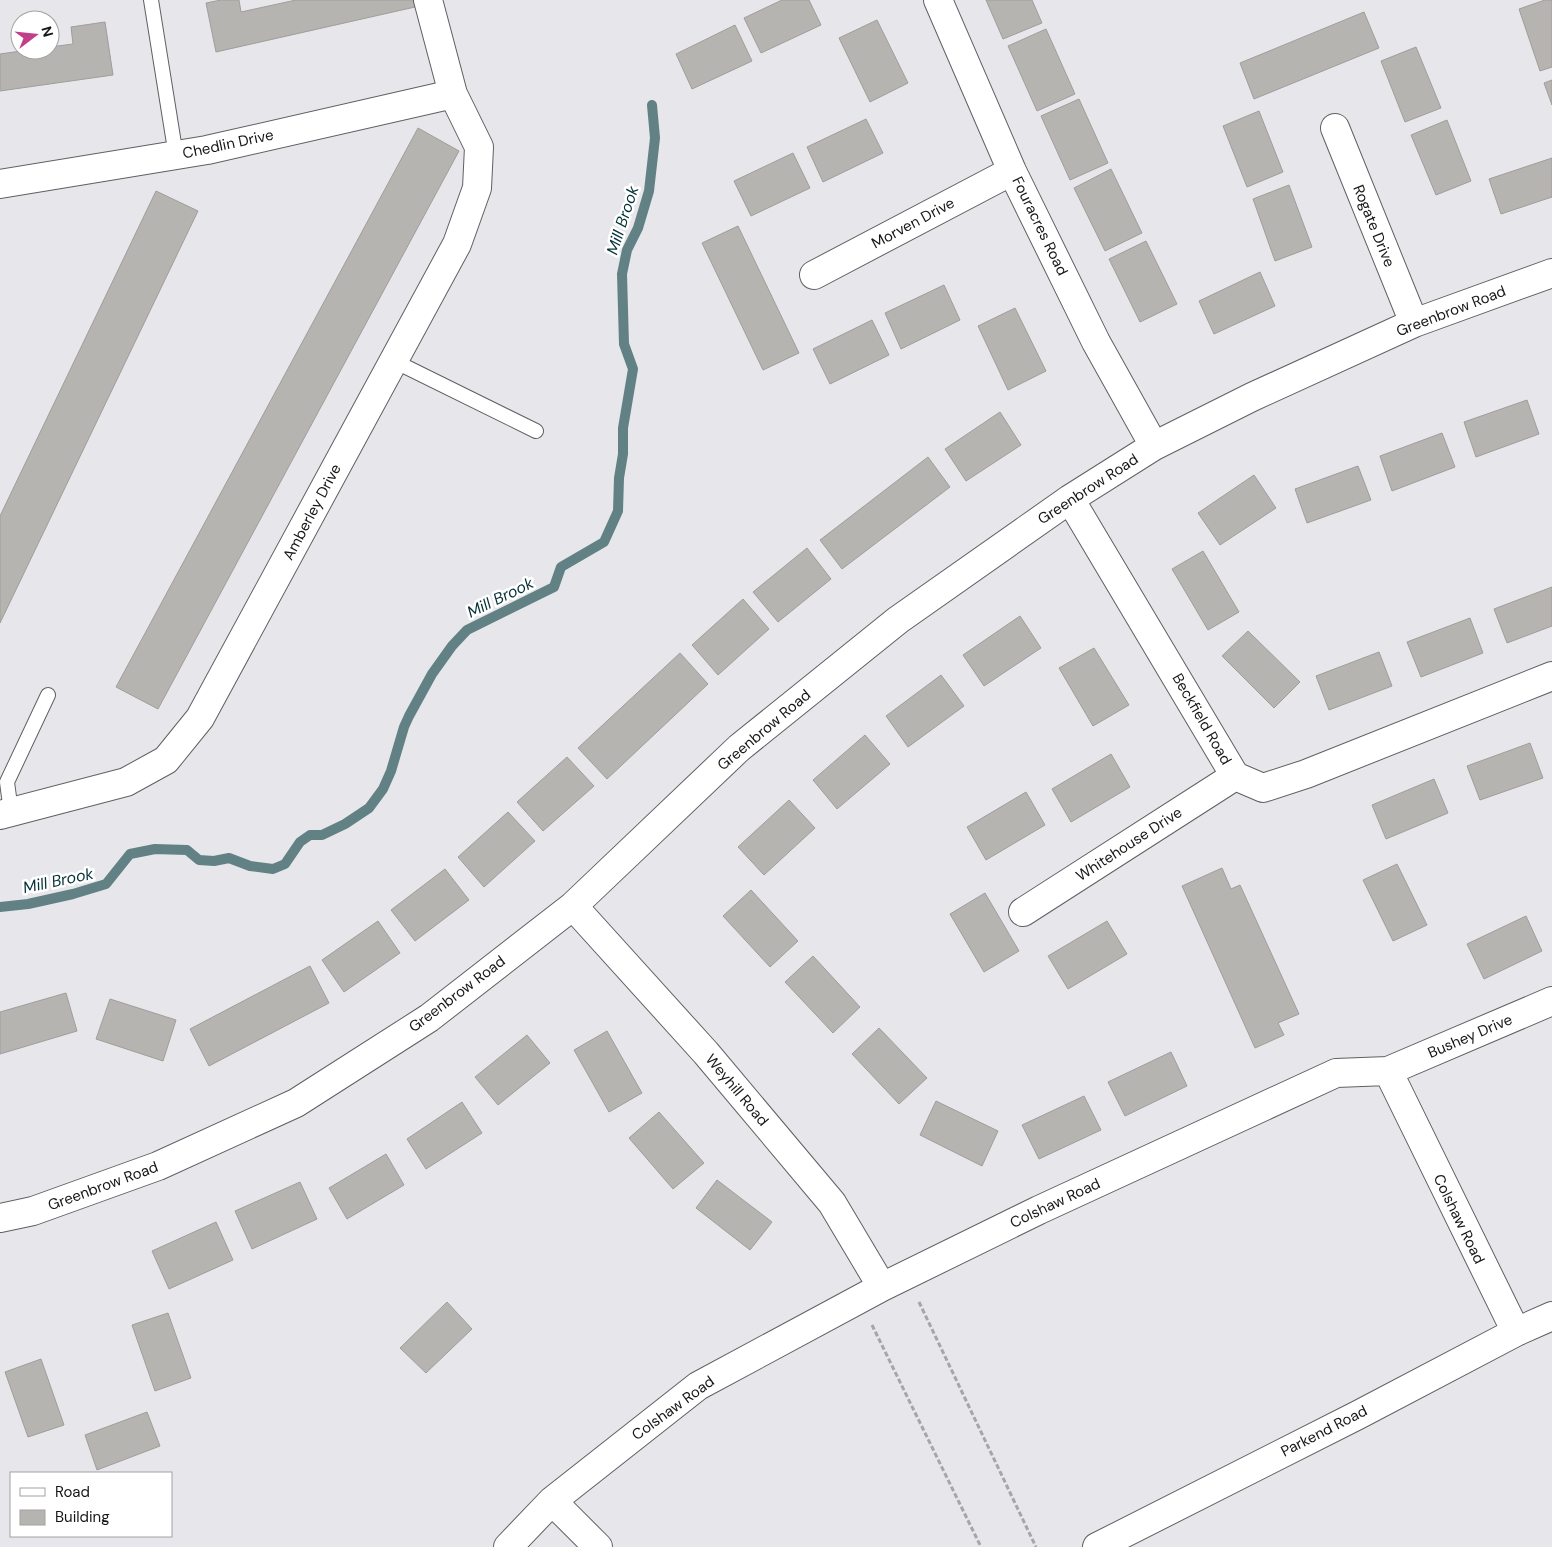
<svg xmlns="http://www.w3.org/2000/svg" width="1552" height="1547" font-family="'DM Sans',sans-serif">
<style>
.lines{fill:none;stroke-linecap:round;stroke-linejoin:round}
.stream{stroke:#628185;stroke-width:10}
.building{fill:#b6b4b1;stroke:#a09d9a}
.lane-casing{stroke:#605f62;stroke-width:16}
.street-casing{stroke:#605f62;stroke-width:30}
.path{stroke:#a6a5a8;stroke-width:3;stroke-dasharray:5 2.5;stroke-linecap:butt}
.lane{stroke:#fff;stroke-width:14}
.street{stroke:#fff;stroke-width:28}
.labels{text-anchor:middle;stroke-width:5;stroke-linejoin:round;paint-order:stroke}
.street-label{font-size:15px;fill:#161617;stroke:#fff}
.water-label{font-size:16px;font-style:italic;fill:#043236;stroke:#fff}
</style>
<rect width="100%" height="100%" fill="#e7e6ea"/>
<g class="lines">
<path class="stream" d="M0 907 28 904 73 894 106 884 130 854 155 849 187 850 199 860 214 861 229 858 250 866 273 869 285 864 300 842 310 835H322L345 824 369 808 383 789 391 771 404 727 409 716 432 674 452 646 467 630 554 587 561 567 604 542 618 511 619 478 623 454V428L633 369 624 344 622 274 627 250 638 228 649 191 655 138 652 105"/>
</g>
<path class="building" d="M221 0H239L241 12 296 0H414L415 7 216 52 206 3Z
M782 0H809L821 25 761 53 744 18Z
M986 0H1032L1042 23 1003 39Z
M1545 0H1552V67L1540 71 1519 9Z
M1364 12 1379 48 1254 99 1240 63Z
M877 20 908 83 870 102 839 38Z
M105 22 113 75 0 91V54L28 50H50V47L73 44 71 27Z
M735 25 752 61 692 89 676 54Z
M1046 29 1075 94 1037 111 1008 46Z
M1416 47 1441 108 1405 122 1381 61Z
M1552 80V105L1544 83Z
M1079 99 1108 163 1070 180 1041 116Z
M1259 111 1283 172 1247 187 1223 126Z
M866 119 883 153 823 182 807 147Z
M1447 120 1471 181 1436 195 1411 135Z
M418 128 459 151 158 709 116 687Z
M793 153 810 188 751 216 734 181Z
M1552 158V197L1501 214 1489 179Z
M1111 169 1142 233 1105 251 1074 188Z
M1289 185 1312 247 1275 261 1253 199Z
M156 191 198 211 0 623V516Z
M738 226 799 353 763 370 702 243Z
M1146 241 1177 304 1140 322 1109 259Z
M1260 272 1275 306 1214 334 1199 301Z
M944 285 960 320 901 349 885 313Z
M1015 308 1046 371 1008 390 978 326Z
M872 320 889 355 830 384 813 349Z
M1527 400 1539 434 1476 457 1464 422Z
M1000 412 1021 445 966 481 945 449Z
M1442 433 1455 467 1392 491 1380 456Z
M928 457 950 487 842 569 820 540Z
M1358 466 1371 500 1307 523 1295 489Z
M1254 475 1276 508 1220 545 1198 513Z
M807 548 831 579 778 622 753 592Z
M1203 551 1239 612 1208 630 1172 569Z
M1552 587V626L1507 643 1494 609Z
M743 599 769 629 718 675 692 645Z
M1020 616 1041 648 984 686 963 655Z
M1470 618 1483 653 1421 677 1407 642Z
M1248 631 1300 682 1274 708 1222 656Z
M1094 648 1129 705 1093 726 1059 668Z
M1379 652 1392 686 1329 710 1316 676Z
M680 653 708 684 607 779 578 748Z
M941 675 964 706 908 747 886 716Z
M865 735 890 764 837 809 813 780Z
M1530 743 1543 778 1480 800 1467 766Z
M1111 754 1130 787 1071 822 1052 789Z
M567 757 594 786 543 831 517 802Z
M1434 779 1448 813 1386 839 1372 805Z
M1026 792 1045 825 986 860 967 827Z
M789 800 815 828 764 875 738 847Z
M508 812 535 841 484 887 458 857Z
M1397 864 1427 925 1393 941 1363 880Z
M1222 868 1231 889 1240 885 1299 1014 1278 1023 1284 1035 1255 1048 1182 886Z
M445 869 469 900 415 941 391 910Z
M751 890 798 941 770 967 723 916Z
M985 893 1019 951 984 972 950 914Z
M1526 916 1542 951 1484 979 1467 944Z
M378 921 400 953 344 992 322 960Z
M1107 921 1127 954 1068 989 1048 956Z
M813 956 860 1007 833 1033 785 982Z
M310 966 329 1003 209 1066 190 1029Z
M66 993 77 1031 0 1054V1012Z
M110 999 176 1020 163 1061 96 1039Z
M879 1028 927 1078 899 1104 852 1054Z
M607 1031 642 1093 609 1112 574 1050Z
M527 1035 550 1063 498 1105 475 1077Z
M1171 1052 1187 1086 1125 1116 1108 1082Z
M1084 1096 1101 1130 1039 1159 1022 1125Z
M936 1101 998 1131 982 1166 920 1135Z
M462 1102 482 1133 426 1169 407 1139Z
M659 1112 704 1163 673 1189 629 1138Z
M386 1154 404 1185 347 1219 329 1188Z
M717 1180 772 1222 750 1250 696 1208Z
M300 1182 317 1219 252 1249 235 1211Z
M216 1222 233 1260 169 1289 152 1251Z
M447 1302 472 1329 426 1373 400 1348Z
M168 1313 191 1378 155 1391 132 1325Z
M41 1359 64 1425 28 1437 5 1372Z
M147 1412 160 1446 97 1470 85 1435Z"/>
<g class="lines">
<g class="lane-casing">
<path id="lane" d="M151 0 176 156
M394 361 536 431
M11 812 7 782 48 695"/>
</g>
<g class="street-casing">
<path id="street" d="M938 0 1012 171 1096 342 1154 446
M1335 128 1414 323
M0 184 207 150 453 94
M814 275 1012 171
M1070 499 1235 776 1263 788 1306 774 1552 676
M0 815 126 782 166 760 200 718 457 244 477 188 479 147 453 94 428 0
M573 906 706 1053 832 1203 882 1287
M1023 912 1235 776
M1388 1071 1552 1001
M0 1218 33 1211 158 1166 296 1103 429 1018 573 906 739 748 898 620 1070 499 1154 446 1252 397 1414 323 1552 273
M552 1501 598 1547
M508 1547 552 1501 698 1386 882 1287 1039 1210 1336 1073 1388 1071 1516 1332
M1097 1547 1358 1415 1516 1332 1552 1316"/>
</g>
<path class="path" d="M919 1302 1036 1547
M872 1325 981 1547"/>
<use href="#lane" class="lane"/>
<use href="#street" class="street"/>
</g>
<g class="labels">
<g class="street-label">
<text transform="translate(228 144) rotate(-12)" y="5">Chedlin Drive</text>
<text transform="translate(913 223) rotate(-28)" y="5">Morven Drive</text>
<text transform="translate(1040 226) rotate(64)" y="5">Fouracres Road</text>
<text transform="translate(1374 226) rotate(68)" y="5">Rogate Drive</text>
<text transform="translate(1451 311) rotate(-21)" y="5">Greenbrow Road</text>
<text transform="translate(1088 489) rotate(-33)" y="5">Greenbrow Road</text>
<text transform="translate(312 512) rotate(-62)" y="5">Amberley Drive</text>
<text transform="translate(1202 719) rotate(60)" y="5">Beckfield Road</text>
<text transform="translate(764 730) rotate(-40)" y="5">Greenbrow Road</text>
<text transform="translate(1129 844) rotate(-33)" y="5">Whitehouse Drive</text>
<text transform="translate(457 994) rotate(-37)" y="5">Greenbrow Road</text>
<text transform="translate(1470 1036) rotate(-23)" y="5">Bushey Drive</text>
<text transform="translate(737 1090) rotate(50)" y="5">Weyhill Road</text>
<text transform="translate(103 1186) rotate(-20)" y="5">Greenbrow Road</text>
<text transform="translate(1055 1203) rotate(-25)" y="5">Colshaw Road</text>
<text transform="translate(1459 1219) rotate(64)" y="5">Colshaw Road</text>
<text transform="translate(673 1408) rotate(-36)" y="5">Colshaw Road</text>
<text transform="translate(1324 1431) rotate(-27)" y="5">Parkend Road</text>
</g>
<g class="water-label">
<text transform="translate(622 220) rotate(-72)" y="6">Mill Brook</text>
<text transform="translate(500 597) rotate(-26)" y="6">Mill Brook</text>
<text transform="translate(58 880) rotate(-12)" y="6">Mill Brook</text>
</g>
</g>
<rect x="10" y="1472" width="162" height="65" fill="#ffffff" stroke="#a2a2a2"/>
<rect x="20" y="1488" width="25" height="8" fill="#ffffff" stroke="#a2a2a2"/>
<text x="55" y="1497" font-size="15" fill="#161617">Road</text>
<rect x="20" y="1510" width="25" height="15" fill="#b6b4b1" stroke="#a2a2a2"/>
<text x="55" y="1522" font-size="15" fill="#161617">Building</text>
<g transform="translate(35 35) rotate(74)"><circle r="24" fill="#ffffff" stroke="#a2a2a2"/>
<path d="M0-4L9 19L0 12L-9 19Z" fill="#c13f88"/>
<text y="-8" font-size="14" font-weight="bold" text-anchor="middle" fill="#161617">N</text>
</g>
</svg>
